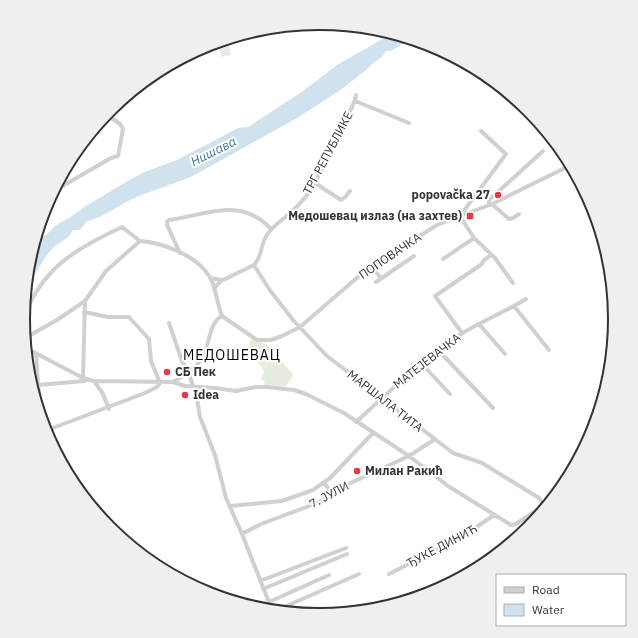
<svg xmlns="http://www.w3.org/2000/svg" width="638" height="638" font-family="'IBM Plex Sans',sans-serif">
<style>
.green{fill:#e6ecdf}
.water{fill:#cfe2ee}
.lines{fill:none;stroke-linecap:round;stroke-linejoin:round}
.minor{stroke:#d0d0d0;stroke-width:4}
.poi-dot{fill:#e63946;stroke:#fff;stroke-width:1.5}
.labels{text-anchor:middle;stroke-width:4;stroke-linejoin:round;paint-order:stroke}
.street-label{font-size:12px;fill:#333;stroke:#fff}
.poi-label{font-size:12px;font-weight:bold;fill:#333;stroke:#fff;text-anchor:start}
.water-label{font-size:13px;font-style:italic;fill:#3f7597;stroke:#fff}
.quarter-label{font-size:14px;letter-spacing:1px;fill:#000;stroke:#fff}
.rim{fill:none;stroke:#333;stroke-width:2}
</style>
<rect width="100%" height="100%" fill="#fff"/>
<path class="green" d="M227 39 229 46 231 55 221 57 220 46 217 42Z
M251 339 266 344 293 374 292 378 286 386 263 385 265 382 261 379 264 371 248 349Z"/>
<path class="water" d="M393 33 410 39 391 51H386L383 56 372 64 365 71 339 91 297 118 191 177 139 196 128 201 102 216 86 222 80 230H73C68 241 60 240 52 249 43 259 33 277 26 290L29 261 35 241 40 237 46 235 56 225 69 218 86 206 126 182 142 173 179 159 238 128 248 127 303 91 337 65Z"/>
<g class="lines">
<path class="minor" d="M355 101 409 123
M315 183 341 200 345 197 350 191
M54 191 111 158 118 156 123 129 120 124 106 114
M492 204 509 219 513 218 519 214
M489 205V200L543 151
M460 216 506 154 481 131
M460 216 474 238 495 258 513 283
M180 253 167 225V222L169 220C206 215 241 196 271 229
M443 259 474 238
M371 266 381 278
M210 278 222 280 225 279 254 265C263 256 260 242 269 232 273 227 278 223 283 219 293 211 303 201 311 190L343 127 355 100 356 95
M376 282 414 256
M214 288 222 280
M514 306 549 350
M222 316 257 340H271L282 336 300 327 366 270 437 225 492 204 571 165
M23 319C42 268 75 249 122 227L140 241
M169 323 182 361 188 373
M479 324 505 354
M462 333 435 296 482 264 483 261 491 255
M25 338 57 320 85 301 106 271 140 241C164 243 196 255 210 277 216 288 217 304 222 316
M26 348 83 378 94 381 173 382 185 386 215 388 236 391 256 387H268L294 390 306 394 344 413 409 456 448 486 511 525 516 524 541 507 543 504 539 498 482 463 453 453 327 356 293 320 269 289 254 265
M438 350 493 408
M36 353 38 385 43 424
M421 363 450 394
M192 370 190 377 193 386
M83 378 85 301
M94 381 103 394 109 409
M173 382C185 375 198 368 204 354 210 342 209 323 222 316
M38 385 84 381 87 380
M195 387 200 417 215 455 226 498 242 534 272 610
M356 422C390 391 423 359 461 334 482 321 505 312 526 299
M45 431 145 393 157 387 160 383 151 361 149 339 129 317H108L84 312
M324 483 332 493
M230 506 282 501 313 490 330 478 373 433
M242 534 261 524 320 502 340 488 409 456 435 439
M389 574 462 537 494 515
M260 581 346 548
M263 589 347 554
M269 602 329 575
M275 611 359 574"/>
</g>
<g class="poi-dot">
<circle cx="498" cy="195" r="4"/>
<rect x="466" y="212" width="8" height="8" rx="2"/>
<circle cx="167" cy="372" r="4"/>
<circle cx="185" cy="395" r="4"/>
<circle cx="357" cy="471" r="4"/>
</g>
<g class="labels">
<g class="street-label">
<text transform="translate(328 153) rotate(-62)" y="4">ТРГ РЕПУБЛИКЕ</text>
<text transform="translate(390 256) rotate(-34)" y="4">ПОПОВАЧКА</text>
<text transform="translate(427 361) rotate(-38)" y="4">МАТЕЈЕВАЧКА</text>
<text transform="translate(385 401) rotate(38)" y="4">МАРШАЛА ТИТА</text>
<text transform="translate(329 495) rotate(-28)" y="4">7. ЈУЛИ</text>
<text transform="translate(442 546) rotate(-28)" y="4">ЂУКЕ ДИНИЋ</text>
</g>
<g class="poi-label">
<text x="490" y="199" text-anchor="end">popovačka 27</text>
<text x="462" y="220" text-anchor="end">Медошевац излаз (на захтев)</text>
<text x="175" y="376">СБ Пек</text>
<text x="193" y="399">Idea</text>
<text x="365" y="475">Милан Ракић</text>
</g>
<g class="water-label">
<text transform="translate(213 151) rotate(-27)" y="5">Нишава</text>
</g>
<g class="quarter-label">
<text x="232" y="360">МЕДОШЕВАЦ</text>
</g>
</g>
<path d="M0 0H638V638H0ZM30 319a289 289 0 1 1 578 0a289 289 0 1 1-578 0Z" fill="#efefef" fill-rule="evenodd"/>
<path class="rim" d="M30 319a289 289 0 1 1 578 0a289 289 0 1 1-578 0Z"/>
<rect x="496" y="574" width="130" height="52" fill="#ffffff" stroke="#adadad"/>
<rect x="504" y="587" width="20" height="6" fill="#d0d0d0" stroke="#adadad"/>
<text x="532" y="594" font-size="12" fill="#333333">Road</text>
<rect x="504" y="604" width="20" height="12" fill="#cfe2ee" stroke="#adadad"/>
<text x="532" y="614" font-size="12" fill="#333333">Water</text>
</svg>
